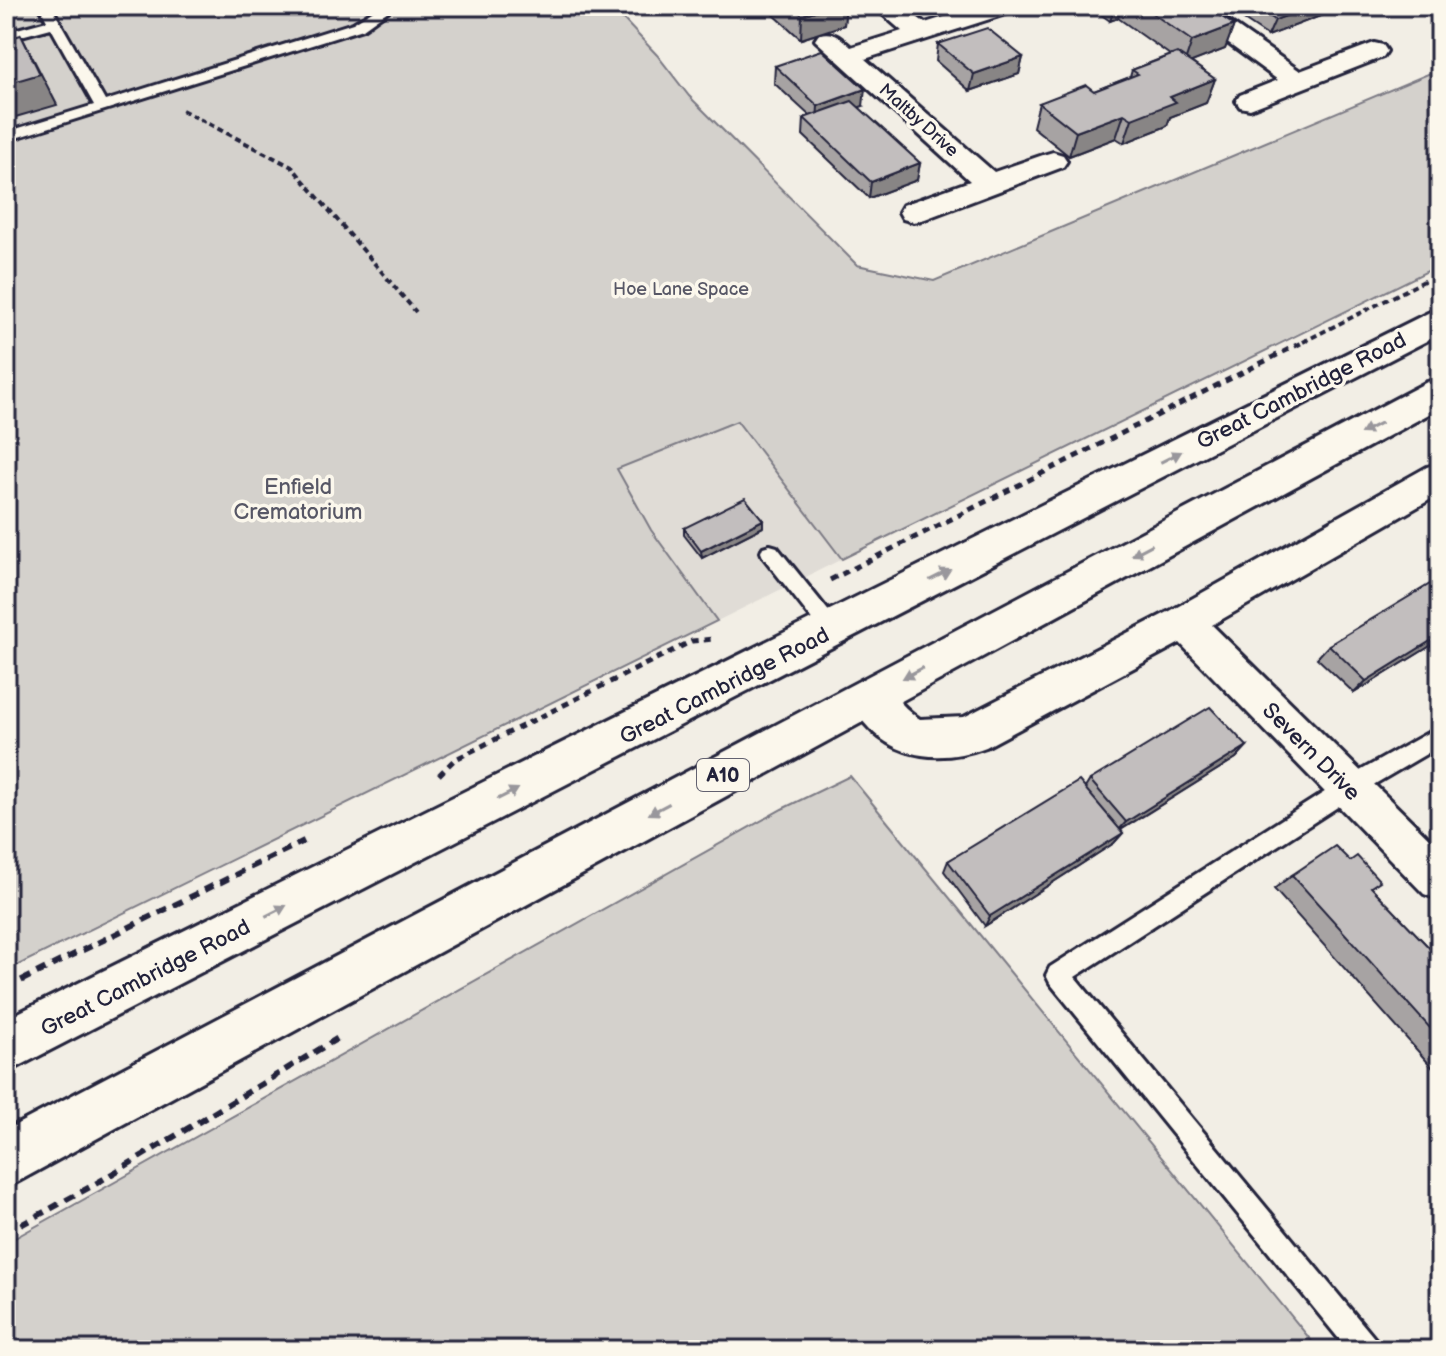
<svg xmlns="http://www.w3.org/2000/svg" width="1446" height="1356" font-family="'Balsamiq Sans',sans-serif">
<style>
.built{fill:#e0dcd6}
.green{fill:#d4d1cc;stroke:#7b7a84;stroke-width:2}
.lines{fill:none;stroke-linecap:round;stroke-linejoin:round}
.lane-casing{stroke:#22223b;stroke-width:6}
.street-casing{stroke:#22223b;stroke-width:6}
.highway-casing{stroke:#22223b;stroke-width:6}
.path-far2{stroke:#22223b;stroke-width:4;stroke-dasharray:6 4;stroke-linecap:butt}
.path-far1{stroke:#22223b;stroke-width:5;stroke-dasharray:7 6;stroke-linecap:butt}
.path{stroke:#22223b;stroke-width:6;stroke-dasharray:10 7;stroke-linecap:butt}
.lane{fill:#fbf7ec;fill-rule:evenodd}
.street{fill:#fbf7ec;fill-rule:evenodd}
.highway{fill:#fbf7ec;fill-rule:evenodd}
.wall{fill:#a7a3a3;stroke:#22223b;stroke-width:2}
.shaded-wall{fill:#888585;stroke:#22223b;stroke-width:2}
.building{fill:#c2bebe;stroke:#22223b;stroke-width:2}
.oneway{fill:#99979c}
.labels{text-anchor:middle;stroke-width:7;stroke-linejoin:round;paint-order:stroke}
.far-street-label{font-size:18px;fill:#22223b;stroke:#fbf7ec}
.far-park-label{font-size:18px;fill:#575766;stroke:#fbf7ec}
.shield{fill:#fbf7ec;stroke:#636270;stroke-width:2}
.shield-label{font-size:20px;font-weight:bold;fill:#22223b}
.street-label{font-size:22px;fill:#22223b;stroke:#fbf7ec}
.park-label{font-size:22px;fill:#575766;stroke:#fbf7ec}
</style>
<rect width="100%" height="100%" fill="#f2eee5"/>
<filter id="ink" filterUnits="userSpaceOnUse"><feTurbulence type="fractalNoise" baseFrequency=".0125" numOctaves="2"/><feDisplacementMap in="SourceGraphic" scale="16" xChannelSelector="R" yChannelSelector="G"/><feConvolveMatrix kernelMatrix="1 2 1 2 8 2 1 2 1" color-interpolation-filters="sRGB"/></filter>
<g filter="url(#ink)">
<path class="built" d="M737 421 842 559 717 621 651 530 617 469Z"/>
<path class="green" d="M6 6H611L657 55 689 96 857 265 934 281 1440 69V265L842 559 737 421 617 469 651 530 717 621 6 971Z
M850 776 1319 1350H6V1243L782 809Z"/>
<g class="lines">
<g class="lane-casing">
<path id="lane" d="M39 6H51L105 101 353 23 380 6H395L363 29 6 141V132L94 105 51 28 6 40V32L47 21Z
M770 545 777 547 839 624 842 630 839 636H825L763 557 761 552 763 547Z
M1440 726V746L1356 795 1075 977 1376 1340 1380 1350H1348L1050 983 1046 975 1050 967 1342 781Z"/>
</g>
<g class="street-casing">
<path id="street" d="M873 6H902L925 23 980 6H1019L1015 11 865 59 994 172 1043 155 1053 152 1063 155 1067 161 1063 167 925 219 914 222 903 219 899 212 903 205 970 181 815 40 819 34C834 31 840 37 851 47L902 31Z
M1177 6H1207L1300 71 1374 43 1383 45 1387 51 1383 57 1250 109 1240 107 1236 101 1240 95 1278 80Z
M1440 463V494L1212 625 1440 849V900L1424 894 1180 643 986 747C929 768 875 754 848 697L854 685C886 673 895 704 920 719L964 717 1170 611 1427 467Z"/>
</g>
<g class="highway-casing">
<path id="highway" d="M1440 307V334L6 1073V1019Z
M1440 378V408L6 1188V1130L1427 382Z"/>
</g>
<path class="path-far2" d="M182 110 292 167 416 312
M1303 342 1440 273"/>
<path class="path-far1" d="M830 580 1307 340
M439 775 454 760 692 641 714 639"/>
<path class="path" d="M6 988 304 841
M6 1233 92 1186 343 1035"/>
<use href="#lane" class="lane"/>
<use href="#street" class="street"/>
<use href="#highway" class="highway"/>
</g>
<path class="wall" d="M764 6H846L844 25 801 39Z
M1089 6H1205L1234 25 1225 49 1191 62 1215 79 1206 103 1170 117 1167 126 1124 143 1116 138 1069 156 1033 127 1039 103 1094 91 1130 77 1132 70 1170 55 1118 18 1110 21Z
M1234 6H1338L1336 10 1268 36 1232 12Z
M938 44 1023 57 1019 74 970 91 936 61Z
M775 66 863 106 858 107 920 163 917 180 869 198 803 135 804 118 810 116 774 83Z
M763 527 702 558 684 535V528Z
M1440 640 1354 693 1317 658 1329 645Z
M1247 746 1236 758 1121 830 1123 833 1114 843 985 926 944 871 948 861 1085 788 1090 780Z
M1350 861 1371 887 1440 959V1076L1274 889 1292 875Z"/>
<path class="shaded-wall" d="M831 6H846L844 25 801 39 802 15Z
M1115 6H1122L1118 18 1110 21Z
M1312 6H1338L1336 10 1268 36 1275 20Z
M1234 25 1225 49 1184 65 1192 41Z
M21 35 57 105 12 118 8 111H6V84Z
M1023 57 1019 74 970 91 974 74Z
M1215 79 1206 103 1170 117 1167 126 1124 143 1132 119 1170 97Z
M865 89 863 106 817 122 818 106Z
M1124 114 1116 138 1069 156 1076 132Z
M920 163 917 180 869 198 871 182Z
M763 520V527L702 558 701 551Z
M1440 635V640L1354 693 1366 681Z
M1247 746 1236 758 1117 832 1126 822Z
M1123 833 1114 843 985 926 990 916Z"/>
<path class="building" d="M792 6H831L802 15Z
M1142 6H1205L1234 25 1192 41Z
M1254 6H1312L1275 20Z
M987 28 1023 57 974 74 938 44Z
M21 35 40 74 6 84V39Z
M822 50 865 89 818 106 775 66Z
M1177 53 1215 79 1170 97 1176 102 1132 119 1124 114 1076 132 1039 103 1086 85 1094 91 1138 74 1132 70Z
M852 101 920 163 871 182 804 118Z
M745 498 763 520 701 551 684 528Z
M1440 578V635L1366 681 1329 645Z
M1210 707 1247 746 1126 822 1090 780Z
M1079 781 1123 833 990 916 948 861Z
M1335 846 1350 861 1357 856 1380 881 1371 887 1440 959V1039L1292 875Z"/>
<defs><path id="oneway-solid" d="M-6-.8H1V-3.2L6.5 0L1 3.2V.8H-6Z" transform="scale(2)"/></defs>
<g class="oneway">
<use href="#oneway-solid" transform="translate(1371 428) rotate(152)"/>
<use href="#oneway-solid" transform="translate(1171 457) rotate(-27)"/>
<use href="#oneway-solid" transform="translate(1142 550) rotate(152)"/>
<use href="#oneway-solid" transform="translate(940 575) rotate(-27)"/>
<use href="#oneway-solid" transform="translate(913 673) rotate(152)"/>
<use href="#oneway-solid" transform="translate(508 794) rotate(-27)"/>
<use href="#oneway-solid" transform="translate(659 809) rotate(152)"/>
<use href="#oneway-solid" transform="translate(276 911) rotate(-27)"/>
</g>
</g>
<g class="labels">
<g class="far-street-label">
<text transform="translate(919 120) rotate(42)" y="6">Maltby Drive</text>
</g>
<g class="far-park-label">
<text x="681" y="295">Hoe Lane Space</text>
</g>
<rect class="shield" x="697" y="759" width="52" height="32" rx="6"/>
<g class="shield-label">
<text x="723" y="782">A10</text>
</g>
<g class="street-label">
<text transform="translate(1301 390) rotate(-27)" y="8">Great Cambridge Road</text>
<text transform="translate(724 685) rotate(-27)" y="8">Great Cambridge Road</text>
<text transform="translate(1312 751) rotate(45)" y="8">Severn Drive</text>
<text transform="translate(145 977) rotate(-27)" y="8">Great Cambridge Road</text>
</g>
<g class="park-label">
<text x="298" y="494">Enfield<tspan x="298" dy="25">Crematorium</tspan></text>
</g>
</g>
<rect width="1446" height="1356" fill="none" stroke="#fbf7ec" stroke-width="32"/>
<rect x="16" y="16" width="1414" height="1324" fill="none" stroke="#22223b" stroke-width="3" filter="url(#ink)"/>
</svg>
